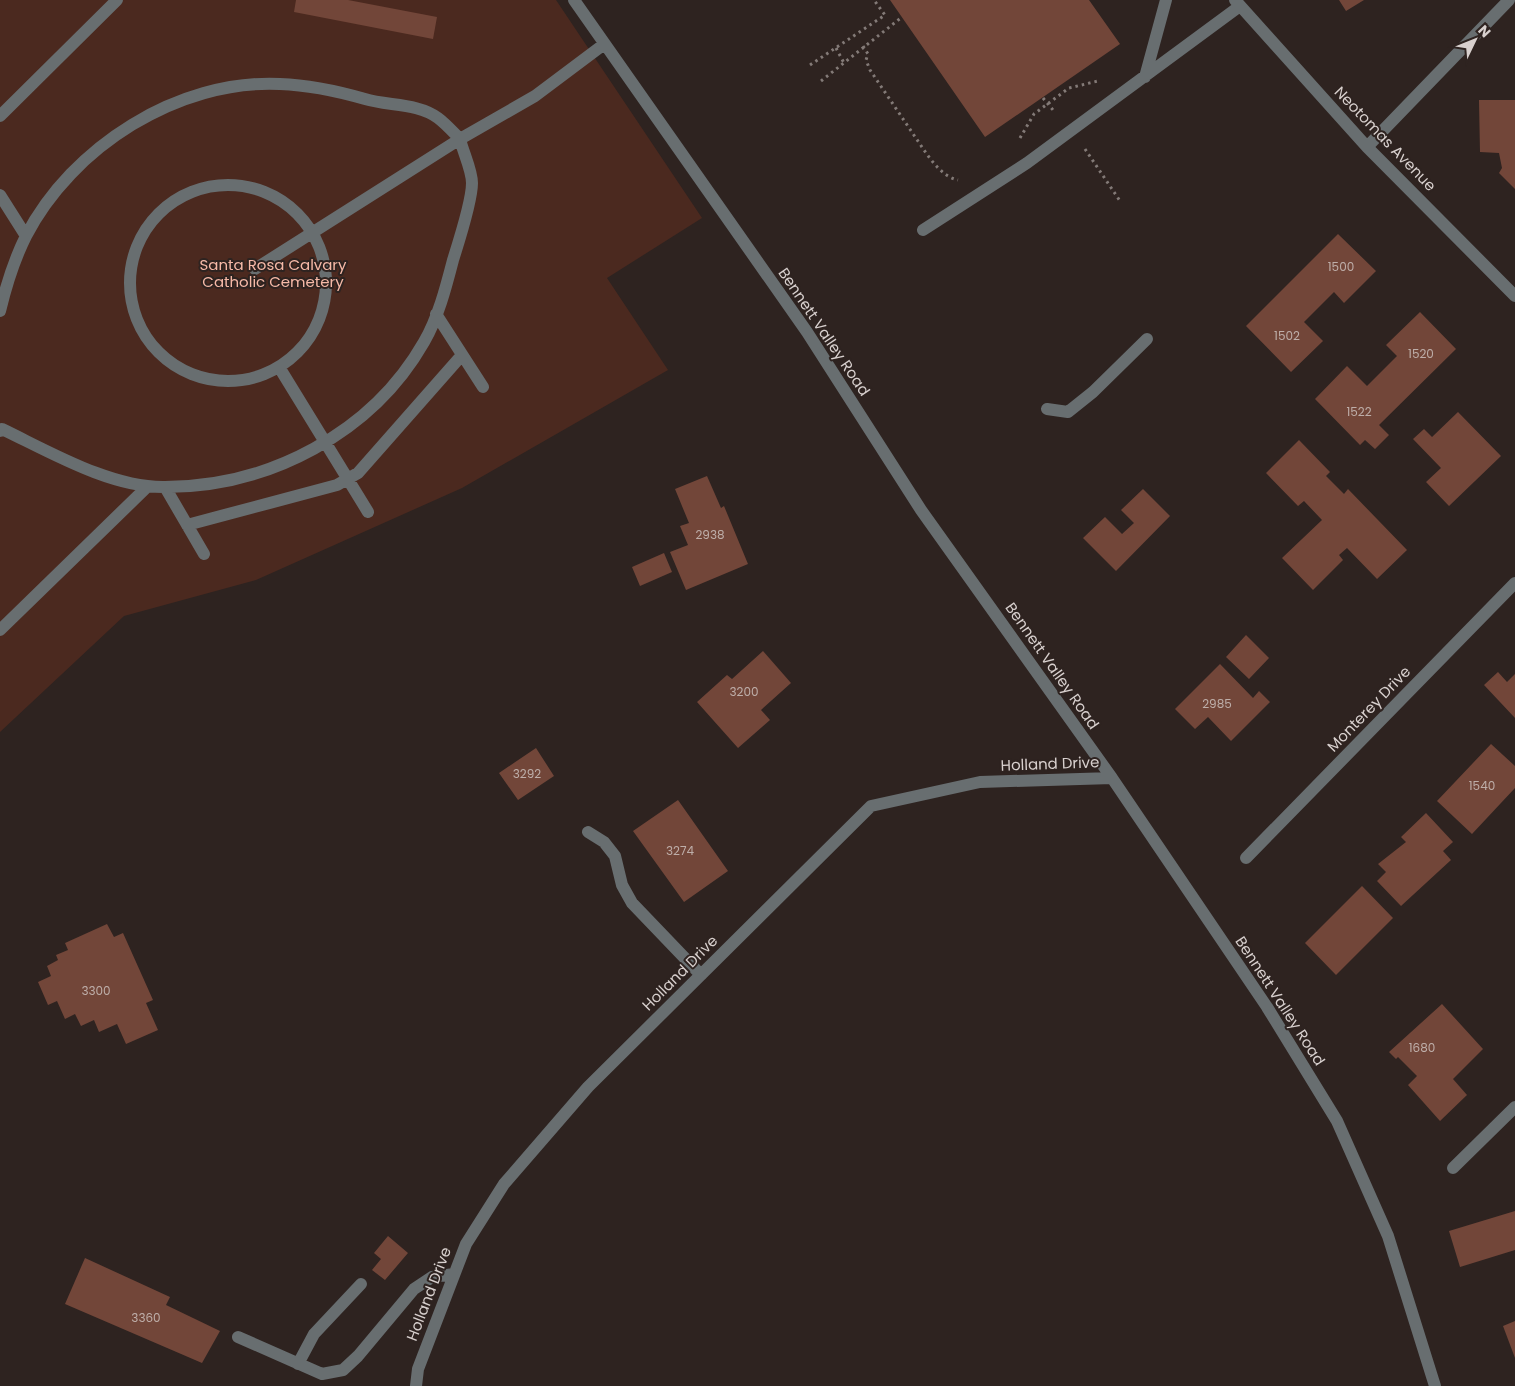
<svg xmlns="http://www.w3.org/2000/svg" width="1515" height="1386" font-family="Poppins,sans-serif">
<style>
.green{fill:#4b291f}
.building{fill:#724639}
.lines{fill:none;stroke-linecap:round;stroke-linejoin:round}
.path{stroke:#837a77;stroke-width:3;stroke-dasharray:2.5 4;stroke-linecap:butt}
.minor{stroke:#686e70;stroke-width:12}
.labels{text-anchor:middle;stroke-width:4;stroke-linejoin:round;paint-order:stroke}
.number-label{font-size:12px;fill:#beaea9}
.street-label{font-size:15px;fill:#d8d0ce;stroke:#2e2320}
.park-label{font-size:15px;fill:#f6b9a7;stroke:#2e2320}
</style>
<rect width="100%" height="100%" fill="#2e2320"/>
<path class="green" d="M0 0H556L702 218 607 278 668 370 462 488 256 580 124 616 0 732Z"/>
<path class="building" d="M296 0H348L437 17 433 39 294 12Z
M890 0H1089L1120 44 985 137Z
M1339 0H1364L1346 11Z
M1479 100H1515V189L1499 173 1502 168 1499 153 1480 152Z
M1338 234 1376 271 1344 303 1334 292 1304 322 1323 341 1291 372 1246 326Z
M1420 312 1456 349 1379 425 1389 435 1375 449 1365 440 1360 445 1315 399 1347 366 1367 386 1397 356 1386 345Z
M1458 412 1501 456 1449 506 1426 482 1441 468 1413 439 1424 429 1432 437Z
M1299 440 1330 472 1326 476 1344 494 1348 489 1407 550 1377 579 1347 548 1339 555 1343 560 1313 590 1282 558 1322 520 1304 501 1298 506 1266 473Z
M707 476 721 508 724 506 748 564 686 590 670 552 688 545 680 526 689 523 675 489Z
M1143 489 1170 516 1116 571 1083 538 1105 517 1122 534 1134 523 1121 510Z
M664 553 672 572 640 586 632 567Z
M1246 635 1269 658 1249 679 1226 657Z
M763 651 791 683 761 710 770 720 738 748 697 702 727 675 732 679Z
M1220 664 1253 698 1259 691 1270 702 1231 741 1208 717 1195 729 1175 709Z
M1498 672 1507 682 1515 674V718L1484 685Z
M1491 744 1515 766V788L1472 834 1437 801Z
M536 748 554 776 518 800 499 773Z
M678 800 728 871 684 902 633 831Z
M1426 813 1453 842 1443 851 1451 860 1401 906 1377 881 1386 872 1378 864 1406 842 1401 837Z
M1362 886 1393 918 1336 975 1305 943Z
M107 924 114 937 123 933 153 1000 146 1003 158 1030 126 1044 117 1024 99 1032 94 1020 81 1026 75 1014 65 1019 57 1001 48 1005 38 982 51 976 47 966 58 960 56 955 68 950 65 943Z
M1442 1004 1483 1049 1453 1079 1467 1095 1440 1121 1408 1085 1417 1076 1398 1057 1396 1059 1389 1052Z
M1515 1211V1250L1460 1267 1449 1231Z
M388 1236 408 1253 385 1280 372 1270 381 1259 374 1253Z
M85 1258 170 1297 166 1305 220 1331 202 1363 65 1304Z
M1515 1321V1358L1503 1326Z"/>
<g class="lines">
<path class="path" d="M863 46 868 54 866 60 870 70 926 153C934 164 944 177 958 180
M836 48 844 63
M810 65 885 15 874 0
M821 81 902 17
M1043 98 1053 110
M1020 138 1034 114 1069 88 1098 81
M1085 149 1120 201"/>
<path class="minor" d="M574 0 807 332 921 510 1112 778 1267 1007 1337 1121 1388 1236 1435 1386
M1235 0 1367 147 1515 296
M1145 77 1166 0
M0 116 117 0
M1367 147 1509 0
M130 283a98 98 0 1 1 196 0a98 98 0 1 1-196 0Z
M0 195 26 236
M923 230 1027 163 1240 6
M0 311C6 286 14 260 26 236 72 147 178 79 280 84 309 85 337 91 365 99 388 106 418 103 438 118 446 124 453 132 460 139L255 269
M436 314 483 387
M279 367 368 512
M1047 409 1068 412 1093 392 1147 339
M0 431 2 429C50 452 111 488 165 487 269 487 372 433 424 342 438 318 446 287 453 260 459 241 472 201 472 183 472 170 463 152 460 139L535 96 603 45
M165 487 204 554
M187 525 337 485 358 473 462 355
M0 630 148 486
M588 832 604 842 615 856 622 885 632 903 701 975
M1246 858 1515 583
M1453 1168 1515 1107
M238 1337 322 1374 343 1370 358 1356 414 1289 432 1277 454 1274
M298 1364 314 1334 361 1284
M416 1386 418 1369 466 1244 504 1184 588 1087 871 806 980 782 1112 778"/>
</g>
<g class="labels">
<g class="number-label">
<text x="1341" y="271">1500</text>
<text x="1287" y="340">1502</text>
<text x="1421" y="358">1520</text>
<text x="1359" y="416">1522</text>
<text x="710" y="539">2938</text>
<text x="744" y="696">3200</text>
<text x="1217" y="708">2985</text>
<text x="527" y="778">3292</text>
<text x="1482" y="790">1540</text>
<text x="680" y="855">3274</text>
<text x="96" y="995">3300</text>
<text x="1422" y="1052">1680</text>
<text x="146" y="1322">3360</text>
</g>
<g class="street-label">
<text transform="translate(1385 139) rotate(46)" y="5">Neotomas Avenue</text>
<text transform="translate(824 332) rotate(56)" y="5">Bennett Valley Road</text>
<text transform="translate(1052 666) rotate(55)" y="5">Bennett Valley Road</text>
<text transform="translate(1369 709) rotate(-46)" y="5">Monterey Drive</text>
<text transform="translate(1050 764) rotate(-2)" y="5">Holland Drive</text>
<text transform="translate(680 973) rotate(-45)" y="5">Holland Drive</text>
<text transform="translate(1280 1001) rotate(57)" y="5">Bennett Valley Road</text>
<text transform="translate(429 1294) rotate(-69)" y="5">Holland Drive</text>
</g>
<g class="park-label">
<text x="273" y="270">Santa Rosa Calvary<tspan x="273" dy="17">Catholic Cemetery</tspan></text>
</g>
</g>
<g transform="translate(1475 40) rotate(47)" stroke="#2e2320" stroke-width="4" paint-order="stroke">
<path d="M0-4L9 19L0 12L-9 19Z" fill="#d8d0ce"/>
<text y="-8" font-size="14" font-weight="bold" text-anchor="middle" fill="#d8d0ce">N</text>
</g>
</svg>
